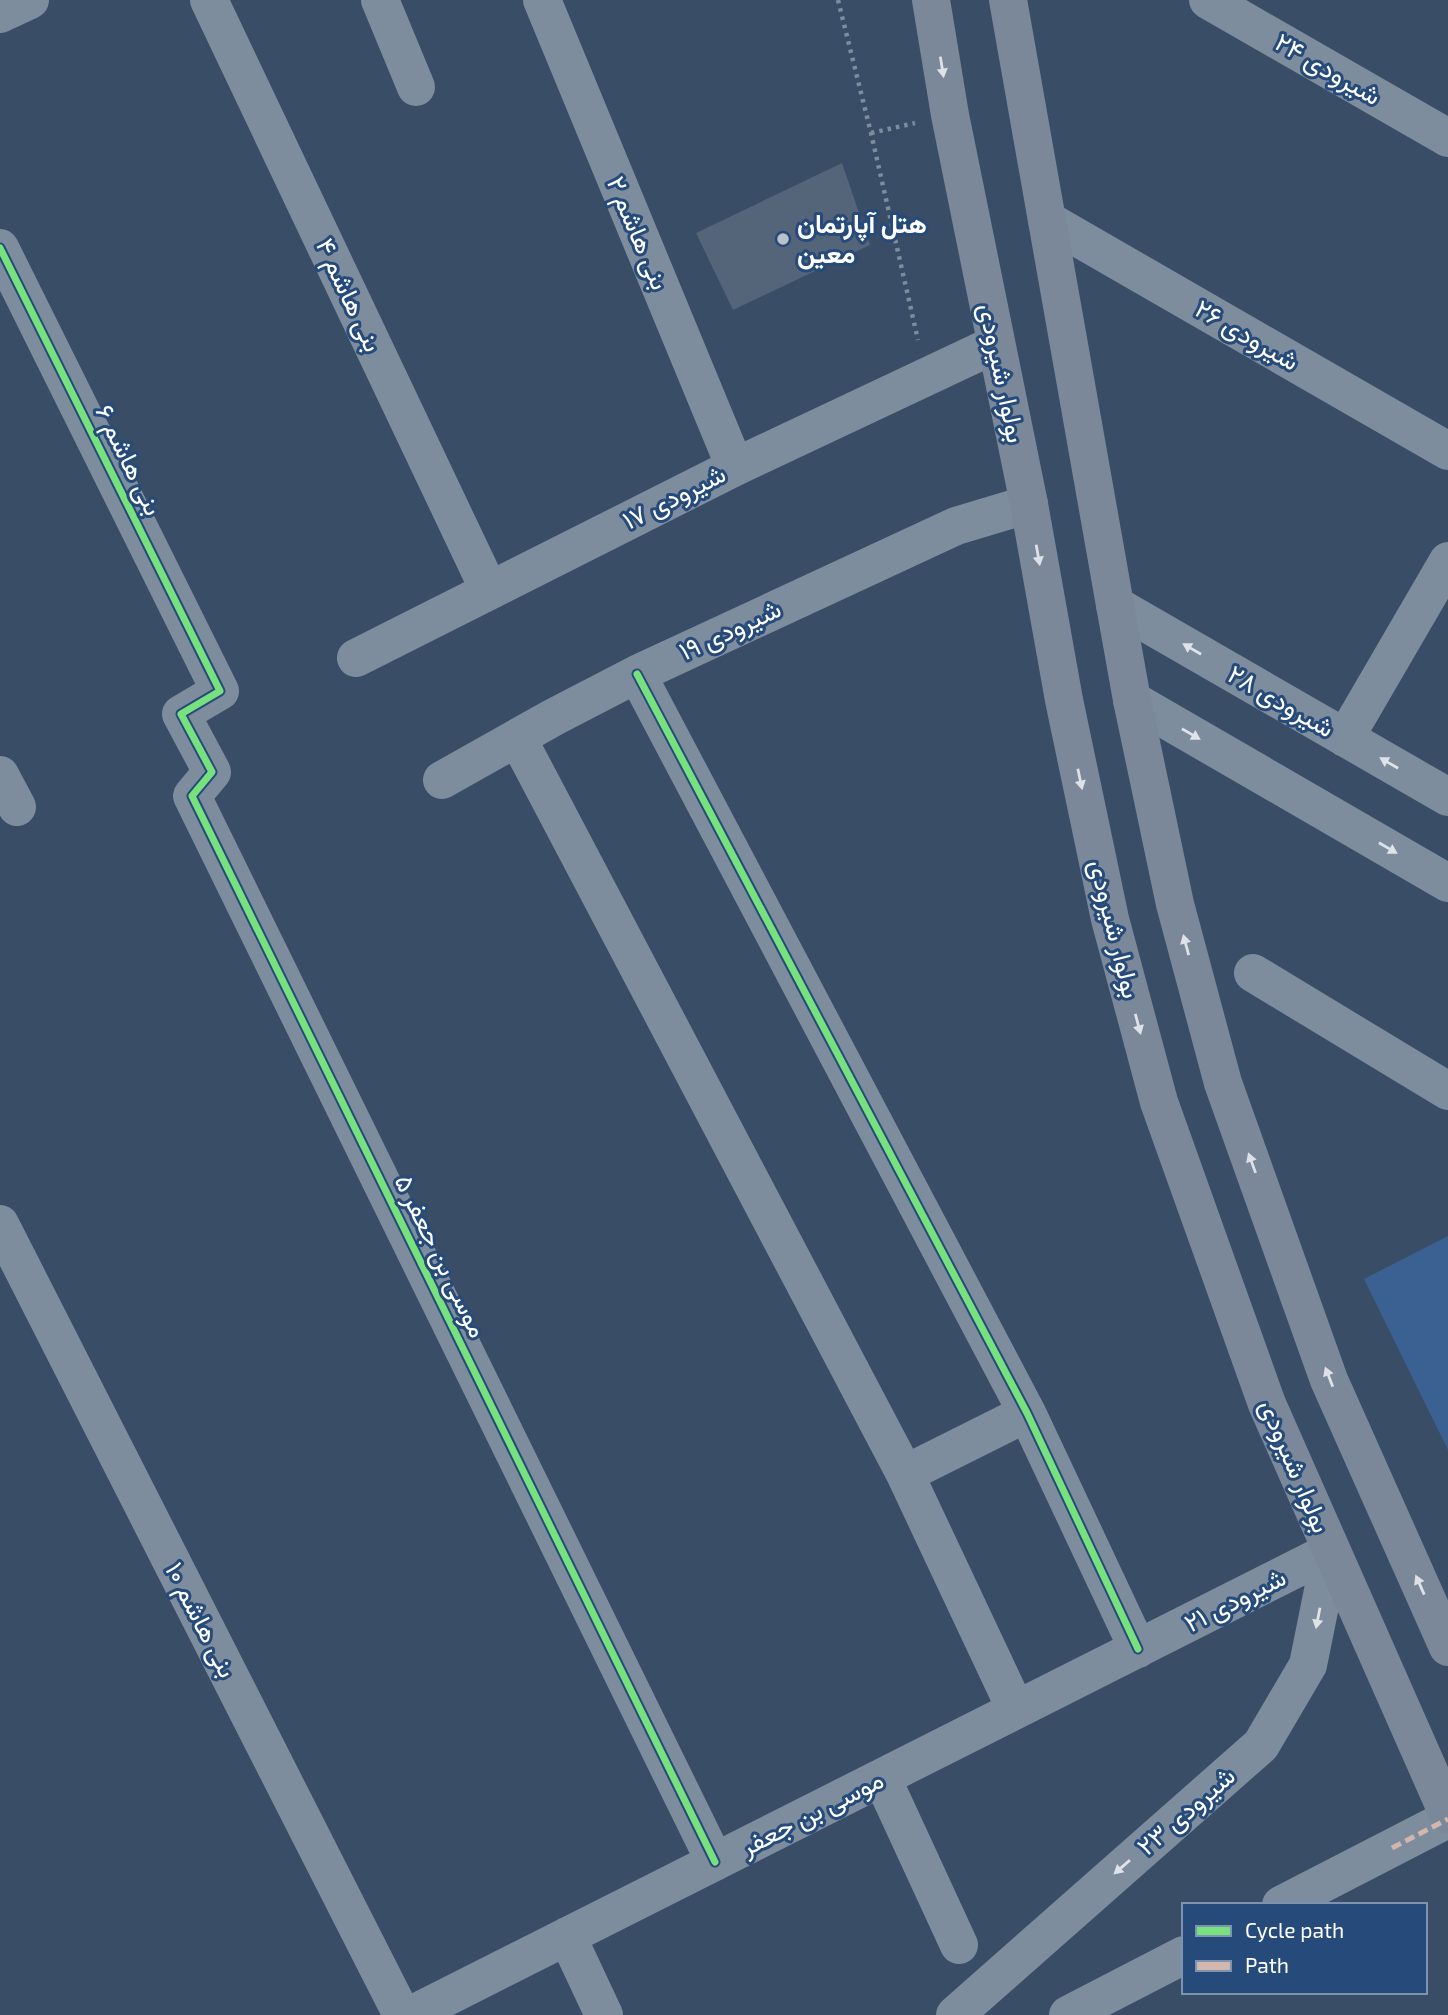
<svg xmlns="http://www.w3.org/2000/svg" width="1448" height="2015" font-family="'Exo 2',Vazirmatn,sans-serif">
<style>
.green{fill:#3a6191}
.building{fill:#546479}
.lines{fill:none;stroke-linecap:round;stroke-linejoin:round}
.path{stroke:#7e8d9e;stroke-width:4.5;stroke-dasharray:3.5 5;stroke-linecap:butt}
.street{stroke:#7e8d9e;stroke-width:38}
.secondary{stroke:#7a889a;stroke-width:38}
.quiet{stroke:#d1b7ad;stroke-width:5;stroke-dasharray:10 5;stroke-linecap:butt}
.cycleway-casing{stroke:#264b7a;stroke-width:11}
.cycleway{stroke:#77e17e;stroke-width:7}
.oneway{fill:#dee1e6}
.oneway2{fill:#dfe2e7}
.poi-dot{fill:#bac1ca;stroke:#264b7a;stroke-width:2.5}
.labels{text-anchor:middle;stroke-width:6;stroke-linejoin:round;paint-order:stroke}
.street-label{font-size:26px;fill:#fff;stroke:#264b7a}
.poi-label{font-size:26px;font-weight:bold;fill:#fff;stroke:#264b7a;text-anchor:start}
</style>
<rect width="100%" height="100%" fill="#394d67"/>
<path class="green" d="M1448 1236V1450L1364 1279Z"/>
<path class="building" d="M842 163 870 245 733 310 696 233Z"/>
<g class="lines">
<path class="path" d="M838 0 871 133 918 340
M871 133 915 123"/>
<path class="street" d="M209 0 489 590
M380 0 416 87
M542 0 735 467
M1208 0 1448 138
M0 14 30 0
M1047 220 1448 451
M0 248 220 691 181 714 212 772 192 796 715 1862
M1115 605 1448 797
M356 658 735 467 996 344
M637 674 1027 1413 1138 1649
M1132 700 1448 883
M1345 738 1448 561
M518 739 905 1474 1016 1710
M0 775 17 807
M442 780 554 717 637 674 956 526 1029 504
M1253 973 1448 1091
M0 1224 402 2015
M905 1474 1027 1413
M882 1778 959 1945
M1281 1905 1448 1819
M567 1936 604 2015
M411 2015 1331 1551
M955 2015 1261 1745 1308 1665 1331 1551
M1068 2015 1184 1955"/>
<path class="secondary" d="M931 0 950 115 1029 504 1064 700 1110 919 1159 1102 1267 1404 1448 1814
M1008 0 1115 605 1132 700 1175 904 1223 1083 1329 1380 1448 1647"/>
<path class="quiet" d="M1392 1848 1448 1819"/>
<g class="cycleway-casing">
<path id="cycleway" d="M0 248 220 691 181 714 212 772 192 796 715 1862
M637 674 1027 1413 1138 1649"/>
</g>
<use href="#cycleway" class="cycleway"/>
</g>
<defs><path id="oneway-solid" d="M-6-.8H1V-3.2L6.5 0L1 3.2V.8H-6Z" transform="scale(1.75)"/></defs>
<g class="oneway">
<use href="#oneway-solid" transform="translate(942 67) rotate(81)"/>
<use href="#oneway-solid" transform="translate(1038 555) rotate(80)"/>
<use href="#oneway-solid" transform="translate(1080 779) rotate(78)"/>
<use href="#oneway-solid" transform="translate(1186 945) rotate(-105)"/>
<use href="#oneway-solid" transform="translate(1138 1024) rotate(75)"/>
<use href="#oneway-solid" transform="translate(1252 1163) rotate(-110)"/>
<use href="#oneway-solid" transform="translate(1329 1377) rotate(-111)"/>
<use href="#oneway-solid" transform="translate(1420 1585) rotate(-114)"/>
</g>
<g class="oneway2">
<use href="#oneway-solid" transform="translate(1192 649) rotate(-150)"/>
<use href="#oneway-solid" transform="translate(1191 734) rotate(30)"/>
<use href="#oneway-solid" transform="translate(1389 763) rotate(-150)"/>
<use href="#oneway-solid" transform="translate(1388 848) rotate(30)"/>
<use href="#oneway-solid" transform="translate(1318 1618) rotate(101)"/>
<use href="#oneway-solid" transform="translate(1122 1867) rotate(139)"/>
</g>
<circle class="poi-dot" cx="783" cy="239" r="7"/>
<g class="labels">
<g class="street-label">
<text transform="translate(1328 69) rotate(30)" y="9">شیرودی ۲۴</text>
<text transform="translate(638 233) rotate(67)" y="9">بنی هاشم ۲</text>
<text transform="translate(349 295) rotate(65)" y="9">بنی هاشم ۴</text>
<text transform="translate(1247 335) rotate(30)" y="9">شیرودی ۲۶</text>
<text transform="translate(1002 373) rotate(78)" y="9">بولوار شیرودی</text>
<text transform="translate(129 460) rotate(64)" y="9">بنی هاشم ۶</text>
<text transform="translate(674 497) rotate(-27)" y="9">شیرودی ۱۷</text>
<text transform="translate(730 630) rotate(-25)" y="9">شیرودی ۱۹</text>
<text transform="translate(1281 701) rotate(30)" y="9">شیرودی ۲۸</text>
<text transform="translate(1115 929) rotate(76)" y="9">بولوار شیرودی</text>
<text transform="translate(441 1256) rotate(64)" y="9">موسی بن جعفر ۵</text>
<text transform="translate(1295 1466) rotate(67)" y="9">بولوار شیرودی</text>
<text transform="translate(1235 1600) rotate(-27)" y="9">شیرودی ۲۱</text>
<text transform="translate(201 1620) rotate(63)" y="9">بنی هاشم ۱۰</text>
<text transform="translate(1186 1811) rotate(-41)" y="9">شیرودی ۲۳</text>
<text transform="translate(812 1813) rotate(-27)" y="9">موسی بن جعفر</text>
</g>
<g class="poi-label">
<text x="797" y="233">هتل آپارتمان<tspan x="797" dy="30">معین</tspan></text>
</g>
</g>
<rect x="1182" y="1903" width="245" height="91" fill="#264b7a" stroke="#7d93af" stroke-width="2"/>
<rect x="1196" y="1926" width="35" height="10" fill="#77e17e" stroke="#7d93af" stroke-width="2"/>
<text x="1245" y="1938" font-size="21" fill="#ffffff">Cycle path</text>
<rect x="1196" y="1961" width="35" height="10" fill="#d1b7ad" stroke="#7d93af" stroke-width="2"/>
<text x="1245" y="1973" font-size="21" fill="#ffffff">Path</text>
</svg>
